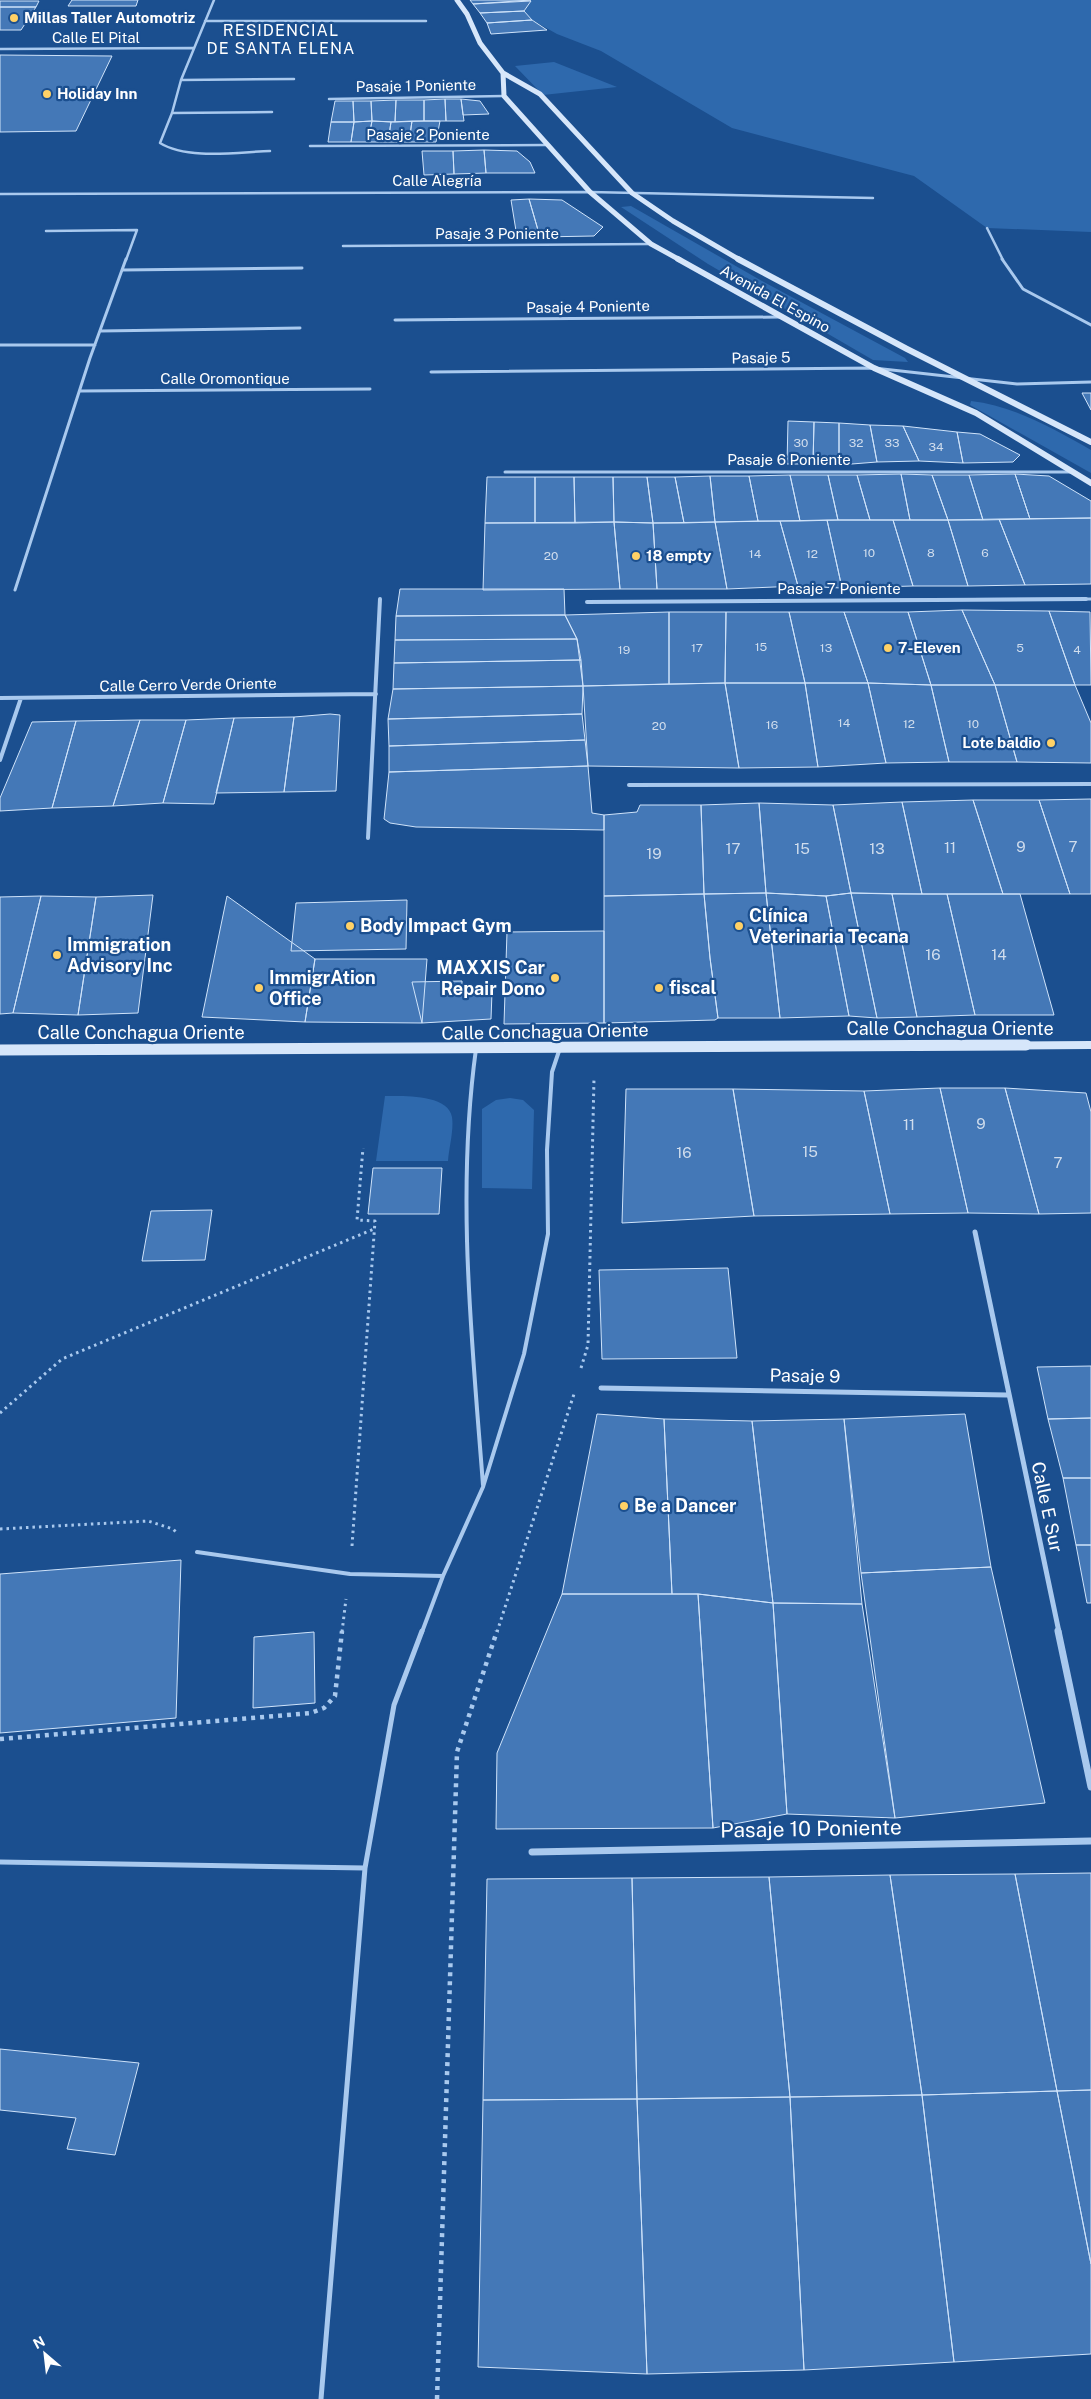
<svg xmlns="http://www.w3.org/2000/svg" width="1091" height="2399" font-family="'Public Sans',sans-serif">
<style>
.green{fill:#2e69ad}
.building{fill:#4478b7;stroke:#cfe3fa}
.lines{fill:none;stroke-linecap:round;stroke-linejoin:round}
.path-far1{stroke:#a9c9ee;stroke-width:3;stroke-dasharray:2.5 4;stroke-linecap:butt}
.path{stroke:#a9c9ee;stroke-width:4.5;stroke-dasharray:4 5;stroke-linecap:butt}
.lane-far1{stroke:#a9c9ee;stroke-width:4}
.lane{stroke:#a9c9ee;stroke-width:5}
.street-far4{stroke:#a9c9ee;stroke-width:2.5}
.street-far3{stroke:#a9c9ee;stroke-width:3}
.street-far2{stroke:#a9c9ee;stroke-width:4}
.street-far1{stroke:#a9c9ee;stroke-width:5}
.street{stroke:#a9c9ee;stroke-width:7}
.secondary-far3{stroke:#d6e6fa;stroke-width:5}
.secondary-far2{stroke:#d6e6fa;stroke-width:6}
.secondary-far1{stroke:#d6e6fa;stroke-width:8}
.secondary{stroke:#d6e6fa;stroke-width:11}
.poi-dot{fill:#ffd166;stroke:#1b4f8f;stroke-width:2}
.labels{text-anchor:middle;stroke-width:4.5;stroke-linejoin:round;paint-order:stroke}
.far-number-label{font-size:12px;fill:#d0dded}
.far-poi-label{font-size:15px;font-weight:bold;fill:#fff;stroke:#1b4f8f;text-anchor:start}
.far-street-label{font-size:15px;fill:#fff;stroke:#1b4f8f}
.number-label{font-size:15px;fill:#d0dded}
.far-neighbourhood-label{font-size:16px;letter-spacing:1px;fill:#fff;stroke:#1b4f8f}
.poi-label{font-size:18px;font-weight:bold;fill:#fff;stroke:#1b4f8f;text-anchor:start}
.street-label{font-size:18px;fill:#fff;stroke:#1b4f8f}
.near-street-label{font-size:21px;fill:#fff;stroke:#1b4f8f}
</style>
<rect width="100%" height="100%" fill="#1b4f8f"/>
<path class="green" d="M531 0H1091V232L987 228 914 176 732 128 601 51 557 34 532 20 524 11Z
M554 62 617 87 543 95 515 66Z
M631 206 762 281 905 358 908 362 873 360 708 264 621 207Z
M971 401C1014 406 1054 429 1091 450V473L970 405Z
M385 1096C403 1096 448 1094 452 1117 454 1130 449 1148 448 1161H376Z
M510 1098 523 1100 534 1110 532 1189 482 1188V1109L496 1100Z"/>
<path class="building" d="M72 0H138L136 6H68Z
M470 0H531L473 4Z
M0 1H39L36 7H0Z
M531 1 524 11 480 13 473 4Z
M0 7H36L21 30H0Z
M524 11 532 20 487 23 480 13Z
M532 20 547 30 491 34 487 23Z
M0 55 112 56 76 131 0 132Z
M445 99 446 121H424V100Z
M445 99H461L464 121H446Z
M461 99 480 101 489 114 463 115Z
M396 100 395 122 372 121 371 101Z
M396 100H424V121L395 122Z
M335 101H353L354 122H331Z
M353 101H371L372 121 354 122Z
M372 121 368 142H351L354 122Z
M372 121 391 122 388 142H368Z
M412 121 409 142H388L391 122Z
M412 121H440L436 142H409Z
M331 122H354L351 142H328Z
M484 150 517 151 530 162 535 173H486Z
M484 150 486 173 454 174 453 151Z
M422 151H453L454 174 424 175Z
M529 199 562 200 603 227 594 236 540 237Z
M529 199 540 237H517L511 200Z
M1082 393H1091V410Z
M788 421 814 422 813 464H787Z
M814 422 839 423V465L813 464Z
M839 423 870 425 877 462 839 465Z
M870 425 903 426 919 461 877 462Z
M903 426 957 432 963 463 919 461Z
M957 432 980 434 1020 455 1013 462 963 463Z
M901 474 932 475 948 520H910Z
M901 474 910 520H870L857 475Z
M1015 474 1049 476 1091 501V518L1030 519Z
M1015 474 1030 519 983 520 969 475Z
M790 475H828L838 520 800 521Z
M790 475 800 521H758L749 476Z
M828 475H857L870 520H838Z
M932 475H969L983 520H948Z
M710 476H749L758 521 715 522Z
M710 476 715 522 684 523 675 477Z
M487 477H535V523H485Z
M535 477H574L575 523H535Z
M574 477H613L614 522 575 523Z
M613 477H647L653 523 614 522Z
M647 477H675L684 523H653Z
M1091 518V584L1025 585 999 519Z
M999 519 1025 585 968 586 948 520Z
M827 520 842 588 798 586 780 521Z
M827 520H893L913 586 842 588Z
M893 520H948L968 586H913Z
M780 521 798 586 727 589 715 522Z
M614 522 653 523 657 589H620Z
M614 522 620 589 483 590 485 523Z
M715 522 727 589H657L653 523Z
M400 589H564L565 615 396 616Z
M962 610 1049 611 1075 685H995Z
M962 610 995 685H931L908 612Z
M1049 611 1090 612 1091 685H1075Z
M669 612H726L725 683 669 684Z
M669 612V684L583 686 577 639 565 615Z
M726 612H789L805 683H725Z
M789 612H844L868 683H805Z
M844 612H908L931 685 868 683Z
M565 615 577 639 395 640 396 616Z
M577 639 581 660 394 663 395 640Z
M581 660 583 686 393 689 394 663Z
M725 683 739 768 588 766 583 686Z
M725 683H805L818 767 739 768Z
M805 683H868L886 763 818 767Z
M868 683 931 685 949 762 886 763Z
M931 685H995L1017 762H949Z
M995 685H1075L1091 723V763L1017 762Z
M583 686 582 714 388 719 393 689Z
M330 714 340 715 336 791 284 792 294 717Z
M582 714 585 740 389 746 388 719Z
M294 717 284 792 216 793 234 718Z
M234 718 214 804 163 803 186 720Z
M140 720 113 806 52 808 76 721Z
M140 720H186L163 803 113 806Z
M76 721 52 808 0 811V798L32 722Z
M585 740 588 766 389 772V746Z
M588 766 592 813 604 815V830L416 827 390 823 384 819 389 772Z
M1091 799V894H1070L1039 800Z
M973 800 1003 894H922L902 802Z
M973 800H1039L1070 894H1003Z
M902 802 922 894 851 893 833 805Z
M759 803 766 893 704 894 701 805Z
M759 803 833 805 851 893 826 896 766 893Z
M640 805H701L704 894 604 896V815L637 812Z
M766 893 780 1018H718L710 958 704 894Z
M766 893 826 896 849 1016 780 1018Z
M851 893 892 894 917 1017 877 1018Z
M851 893 877 1018 849 1016 826 896Z
M704 894 710 958 718 1018 715 1020 604 1023V896Z
M892 894H947L975 1015 917 1017Z
M947 894H1020L1054 1015H975Z
M153 895 138 1013 78 1015 96 897Z
M41 896 13 1013 0 1014V897Z
M41 896 96 897 78 1015 13 1013Z
M227 896 315 959 305 1022 202 1017Z
M407 900 406 949 291 951 296 903Z
M604 931V1023L504 1024 507 932Z
M315 959H427L422 1023 305 1022Z
M462 981V992H492L491 1019 422 1023 412 982Z
M940 1088H1005L1039 1214 968 1213Z
M940 1088 968 1213 890 1214 864 1091Z
M1005 1088 1086 1093 1091 1112V1213L1039 1214Z
M626 1089H733L754 1216 622 1223Z
M733 1089 864 1091 890 1214 754 1216Z
M373 1168H442L439 1214H368Z
M212 1210 205 1260 142 1261 151 1211Z
M728 1268 737 1358 602 1359 599 1270Z
M1091 1366V1418L1048 1419 1037 1367Z
M597 1414 664 1419 672 1594H562Z
M965 1414 991 1567 861 1573 844 1419Z
M1091 1418V1478H1063L1048 1419Z
M664 1419 752 1421 773 1603 698 1594H672Z
M844 1419 862 1604 773 1603 752 1421Z
M1063 1478H1091V1545H1076Z
M1076 1545H1091V1603H1087Z
M181 1560 176 1718 0 1733V1574Z
M991 1567 1045 1803 895 1818 861 1573Z
M562 1594H698L713 1828 496 1829 497 1753Z
M698 1594 773 1603 787 1814 713 1828Z
M773 1603 862 1604 895 1818 787 1814Z
M314 1632 315 1703 253 1708 254 1637Z
M1091 1873V2090L1057 2091 1015 1874Z
M1015 1874 1057 2091 922 2095 890 1875Z
M890 1875 922 2095 790 2097 769 1877Z
M769 1877 790 2097 637 2099 632 1878Z
M632 1878 637 2099 483 2100 487 1879Z
M0 2049 139 2063 115 2155 67 2149 76 2118 0 2110Z
M1091 2090V2264L1057 2091Z
M1057 2091 1091 2264V2354L954 2362 922 2095Z
M922 2095 954 2362 804 2370 790 2097Z
M790 2097 804 2370 647 2374 637 2099Z
M637 2099 647 2374 478 2367 483 2100Z"/>
<g class="lines">
<path class="path-far1" d="M581 1368 588 1345 594 1078
M0 1413 62 1359 374 1229
M0 1529 148 1521 173 1529 178 1534
M352 1546 375 1221 357 1220 363 1148
M342 1632 346 1599
M497 1632 574 1394"/>
<path class="path" d="M0 1739 311 1713 324 1708 335 1696 342 1631
M437 2399 457 1752 497 1631"/>
<path class="lane-far1" d="M476 1049C456 1193 472 1341 483 1485
M197 1552 350 1574 443 1576
M422 1632 443 1576 483 1487 524 1354 548 1234 547 1150 552 1072 560 1048"/>
<path class="lane" d="M0 1862 365 1868
M321 2399 365 1868 394 1705 422 1631"/>
<path class="street-far4" d="M214 0 181 80 172 113 160 143C187 160 238 152 270 151
M205 21H426
M0 49 193 48
M181 80 294 79
M329 99 504 96
M172 113 272 112
M310 146 546 145
M0 194 590 192 873 198
M987 228 1003 260
M46 231 137 230 126 260
M343 246 651 244"/>
<path class="street-far3" d="M1002 259 1023 289 1091 325
M122 270 302 268
M395 320 780 317
M100 331 300 328
M0 345H95
M431 372 874 368 1017 384 1091 382
M80 391 370 389
M505 472H1072
M15 590 90 358 126 259
M876 600 1091 599"/>
<path class="street-far2" d="M587 602 1086 599
M0 698 376 694
M0 760 21 698
M629 785 1091 784
M368 838 380 599"/>
<path class="street-far1" d="M975 1232 1059 1632
M601 1388 1007 1395"/>
<path class="street" d="M1058 1631 1091 1787
M532 1852 1091 1841"/>
<path class="secondary-far3" d="M457 0 467 14 480 43 503 73 540 94 632 193 673 221 740 260
M503 73 504 96 590 192 651 244 680 260"/>
<path class="secondary-far2" d="M678 259 874 368 976 413 1091 483
M738 259 907 349 1091 442"/>
<path class="secondary-far1" d="M753 1047 1091 1045"/>
<path class="secondary" d="M0 1050 1026 1045"/>
</g>
<g class="poi-dot">
<circle cx="14" cy="18" r="5"/>
<circle cx="47" cy="94" r="5"/>
<circle cx="636" cy="556" r="5"/>
<circle cx="888" cy="648" r="5"/>
<circle cx="1051" cy="743" r="5"/>
<circle cx="350" cy="926" r="5"/>
<circle cx="739" cy="926" r="5"/>
<circle cx="57" cy="955" r="5"/>
<circle cx="555" cy="978" r="5"/>
<circle cx="259" cy="988" r="5"/>
<circle cx="659" cy="988" r="5"/>
<circle cx="624" cy="1506" r="5"/>
</g>
<g class="labels">
<g class="far-number-label">
<text x="801" y="447">30</text>
<text x="856" y="447">32</text>
<text x="892" y="447">33</text>
<text x="936" y="451">34</text>
<text x="869" y="557">10</text>
<text x="931" y="557">8</text>
<text x="985" y="557">6</text>
<text x="755" y="558">14</text>
<text x="812" y="558">12</text>
<text x="551" y="560">20</text>
<text x="761" y="651">15</text>
<text x="697" y="652">17</text>
<text x="826" y="652">13</text>
<text x="1020" y="652">5</text>
<text x="624" y="654">19</text>
<text x="1077" y="654">4</text>
<text x="844" y="727">14</text>
<text x="909" y="728">12</text>
<text x="973" y="728">10</text>
<text x="772" y="729">16</text>
<text x="659" y="730">20</text>
</g>
<g class="far-poi-label">
<text x="24" y="23">Millas Taller Automotriz</text>
<text x="57" y="99">Holiday Inn</text>
<text x="646" y="561">18 empty</text>
<text x="898" y="653">7-Eleven</text>
<text x="1041" y="748" text-anchor="end">Lote baldio</text>
</g>
<g class="far-street-label">
<text x="96" y="43">Calle El Pital</text>
<text transform="translate(416 86) rotate(-1)" y="5">Pasaje 1 Poniente</text>
<text x="428" y="140">Pasaje 2 Poniente</text>
<text x="437" y="186">Calle Alegría</text>
<text x="497" y="239">Pasaje 3 Poniente</text>
<text transform="translate(775 299) rotate(29)" y="5">Avenida El Espino</text>
<text transform="translate(588 307) rotate(-1)" y="5">Pasaje 4 Poniente</text>
<text transform="translate(761 358) rotate(-1)" y="5">Pasaje 5</text>
<text x="225" y="384">Calle Oromontique</text>
<text x="789" y="465">Pasaje 6 Poniente</text>
<text x="839" y="594">Pasaje 7 Poniente</text>
<text transform="translate(188 685) rotate(-1)" y="5">Calle Cerro Verde Oriente</text>
</g>
<g class="number-label">
<text x="1021" y="852">9</text>
<text x="1073" y="852">7</text>
<text x="950" y="853">11</text>
<text x="733" y="854">17</text>
<text x="802" y="854">15</text>
<text x="877" y="854">13</text>
<text x="654" y="859">19</text>
<text x="933" y="960">16</text>
<text x="999" y="960">14</text>
<text x="981" y="1129">9</text>
<text x="909" y="1130">11</text>
<text x="810" y="1157">15</text>
<text x="684" y="1158">16</text>
<text x="1058" y="1168">7</text>
</g>
<g class="far-neighbourhood-label">
<text x="281" y="36">RESIDENCIAL<tspan x="281" dy="18">DE SANTA ELENA</tspan></text>
</g>
<g class="poi-label">
<text x="749" y="922">Clínica<tspan x="749" dy="21">Veterinaria Tecana</tspan></text>
<text x="360" y="932">Body Impact Gym</text>
<text x="67" y="951">Immigration<tspan x="67" dy="21">Advisory Inc</tspan></text>
<text x="545" y="974" text-anchor="end">MAXXIS Car<tspan x="545" dy="21">Repair Dono</tspan></text>
<text x="269" y="984">ImmigrAtion<tspan x="269" dy="21">Office</tspan></text>
<text x="669" y="994">fiscal</text>
<text x="634" y="1512">Be a Dancer</text>
</g>
<g class="street-label">
<text x="950" y="1035">Calle Conchagua Oriente</text>
<text transform="translate(545 1032) rotate(-1)" y="6">Calle Conchagua Oriente</text>
<text x="141" y="1039">Calle Conchagua Oriente</text>
<text transform="translate(805 1376) rotate(1)" y="6">Pasaje 9</text>
<text transform="translate(1047 1507) rotate(78)" y="6">Calle E Sur</text>
</g>
<g class="near-street-label">
<text transform="translate(811 1829) rotate(-1)" y="7">Pasaje 10 Poniente</text>
</g>
</g>
<g transform="translate(45 2354) rotate(332)" stroke="#1b4f8f" stroke-width="4" paint-order="stroke">
<path d="M0-4L9 19L0 12L-9 19Z" fill="#ffffff"/>
<text y="-8" font-size="14" font-weight="bold" text-anchor="middle" fill="#ffffff">N</text>
</g>
</svg>
